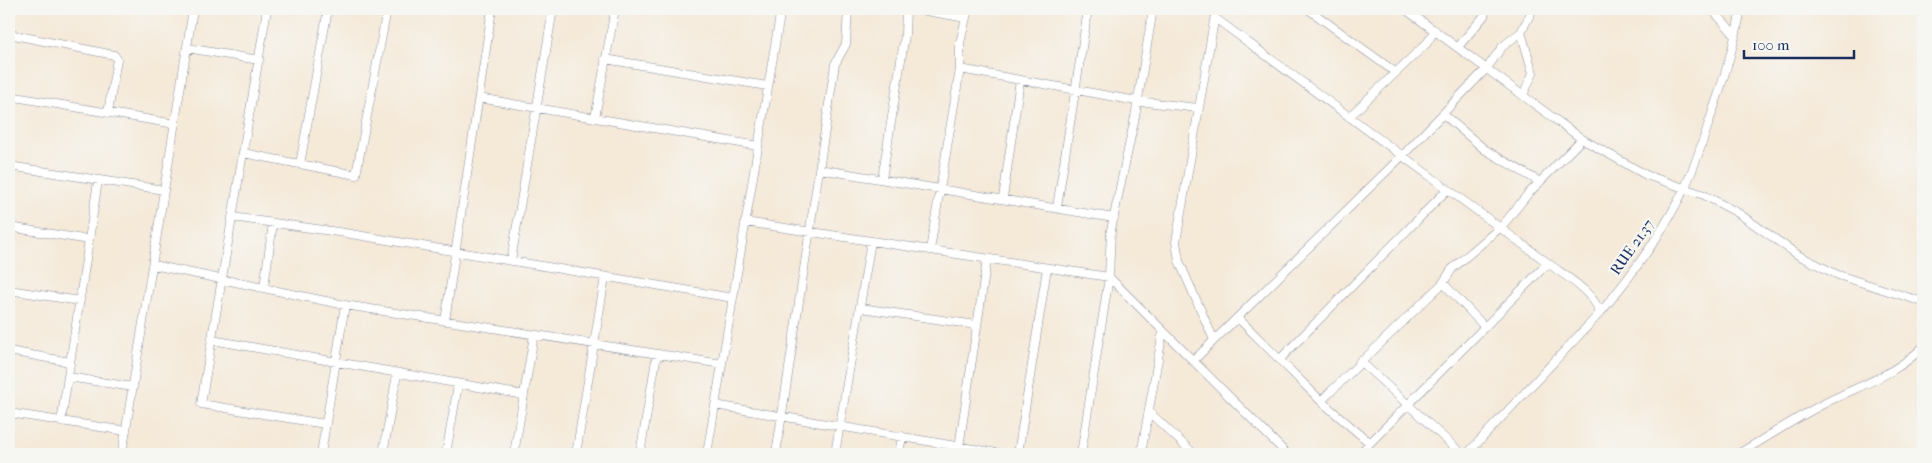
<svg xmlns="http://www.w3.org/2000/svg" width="1932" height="463" font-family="'IM FELL French Canon',serif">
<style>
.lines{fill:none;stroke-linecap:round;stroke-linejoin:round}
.minor-casing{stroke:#888c9b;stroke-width:9}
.minor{stroke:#fff;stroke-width:8}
.labels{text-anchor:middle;stroke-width:4.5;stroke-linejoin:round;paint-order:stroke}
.street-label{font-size:15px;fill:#1b2f5e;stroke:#f6f6f2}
</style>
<rect width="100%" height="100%" fill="#f6f6f2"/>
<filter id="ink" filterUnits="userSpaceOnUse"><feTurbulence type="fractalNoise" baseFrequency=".02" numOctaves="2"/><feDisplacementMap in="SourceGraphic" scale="10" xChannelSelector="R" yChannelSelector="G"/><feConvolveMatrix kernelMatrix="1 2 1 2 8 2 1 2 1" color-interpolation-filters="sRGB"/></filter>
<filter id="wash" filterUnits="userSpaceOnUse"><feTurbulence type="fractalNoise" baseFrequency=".0096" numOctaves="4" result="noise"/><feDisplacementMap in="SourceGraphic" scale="20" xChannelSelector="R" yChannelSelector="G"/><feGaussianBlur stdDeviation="1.12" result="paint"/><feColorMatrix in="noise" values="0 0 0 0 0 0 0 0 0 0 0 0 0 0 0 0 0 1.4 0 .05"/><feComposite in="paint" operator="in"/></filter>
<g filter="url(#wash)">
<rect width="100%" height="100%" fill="#f5e9d8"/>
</g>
<g filter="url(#ink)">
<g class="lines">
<g class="minor-casing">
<path id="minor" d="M267 9 201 404 325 424
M915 9 966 18
M1308 9 1395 72
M1405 9 1582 139 1646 175 1704 195 1738 213 1798 255 1838 275 1923 302
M1712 9 1735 35
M1215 18 1548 263C1566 277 1593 291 1600 313
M9 34 114 55 117 59 108 113
M1458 47 1484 16 1486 9
M187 48 259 60
M605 59 767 86
M960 69 1137 101 1198 108
M1523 95 1533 73 1521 32 1533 9
M9 96 175 124
M479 98 758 146
M1443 114 1484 149 1540 182
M1349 117 1427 43 1435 30
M595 118 615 9
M243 153 356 175 387 9
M300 164 328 9
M9 166 164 190
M819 169 1114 218
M882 179 905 35 906 9
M1003 198 1020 80
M1057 207 1088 9
M232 217 345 233 733 298
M745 222 1109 277 1287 454
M9 227 89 240
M930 250 960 69V43L968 9
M511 261 553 9
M153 265 345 305 722 364
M1443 283 1485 327
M264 287 273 223
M9 290 80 301
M861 308 976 325
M1238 318 1321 401 1370 443
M445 321 492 9
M212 340 524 395
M1214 340 1179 261 1176 242 1216 9
M9 351 70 362
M1280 359 1447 190
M1193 361 1403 155 1487 68 1502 47 1521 32
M1360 361 1462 454
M68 377 133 387
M1321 401 1443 283 1452 269 1503 225 1527 195 1582 139
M715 405 1003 454
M1149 412 1194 454
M9 413 126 431
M61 422 98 181
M122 454 193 9
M321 454 345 305
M383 454 397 374
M446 454 458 385
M514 454 534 335
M576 454 605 277
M640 454 657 354
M707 454 781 9
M776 454 835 64 846 44 848 9
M835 454 871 241
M899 454 902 436
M958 454 987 259
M1018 454 1047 268
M1081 454 1109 277 1111 230 1135 117 1153 9
M1141 454 1163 331
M1359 454 1548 263
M1467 454 1600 313C1632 275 1664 232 1685 187 1695 166 1702 144 1709 122 1722 85 1734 47 1741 9
M1738 454C1763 440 1788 423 1814 409 1851 388 1892 378 1923 347"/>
</g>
<use href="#minor" class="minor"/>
</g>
</g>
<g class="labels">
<g class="street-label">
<text transform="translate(1632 247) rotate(-55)" y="5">RUE 21.37</text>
</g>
</g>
<rect width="1932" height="463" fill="none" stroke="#f6f6f2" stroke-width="30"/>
<path d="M1744 50v8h110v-8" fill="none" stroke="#1b2f5e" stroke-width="2.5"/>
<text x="1752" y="50" font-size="15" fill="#1b2f5e" stroke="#f6f6f2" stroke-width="4" paint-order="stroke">100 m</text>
</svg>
